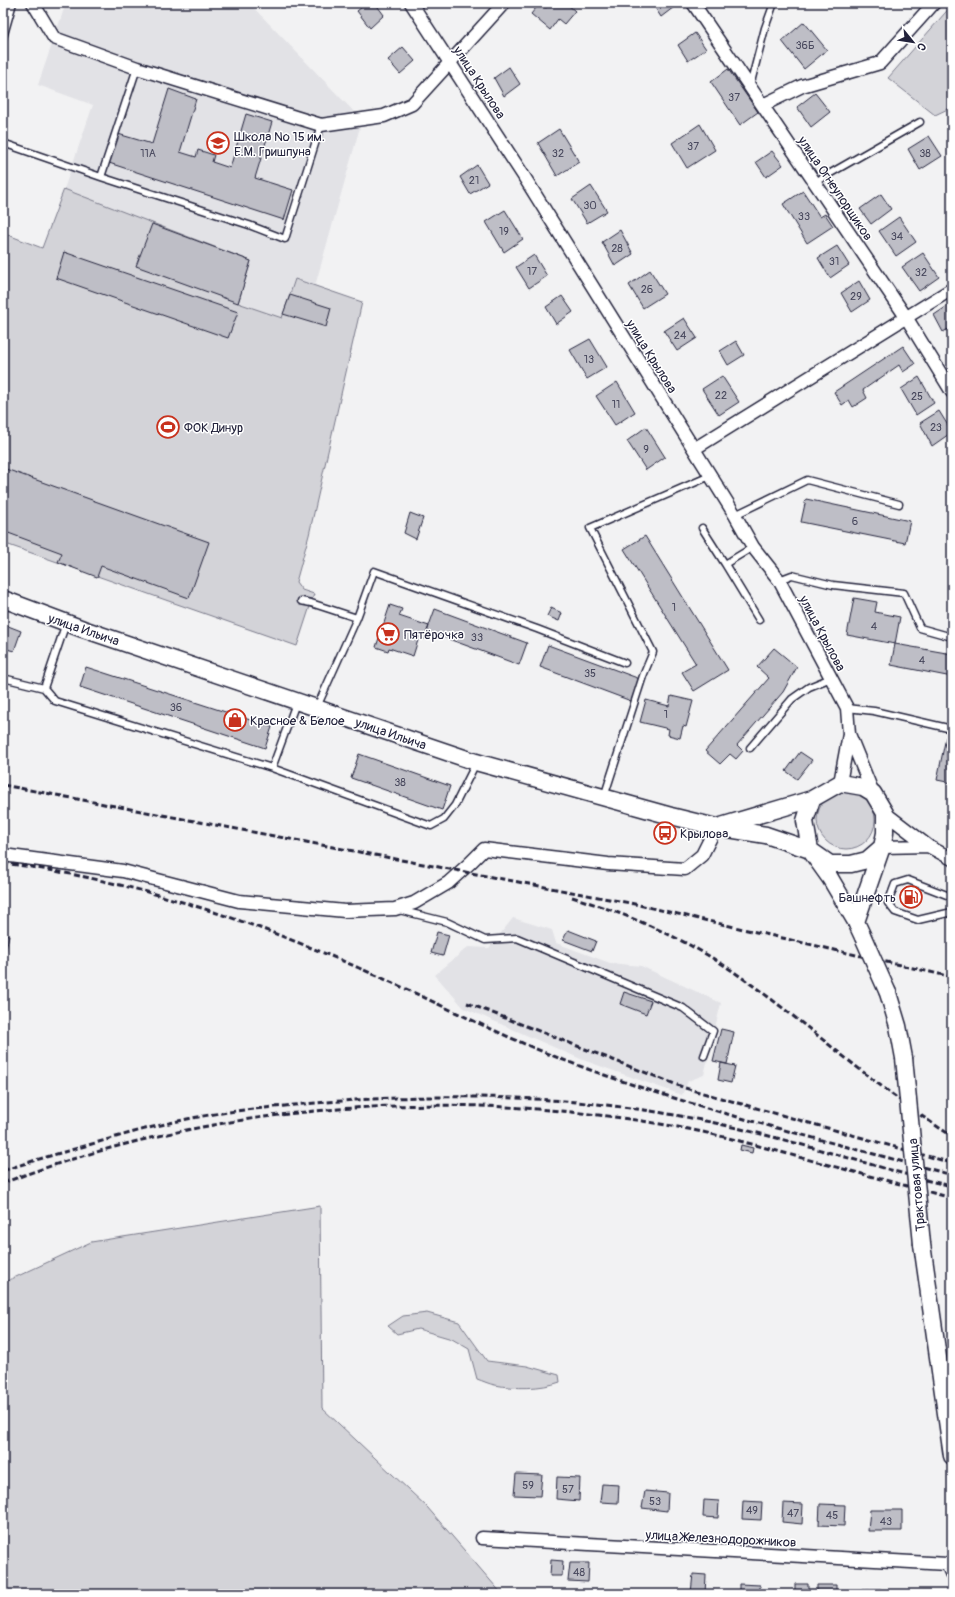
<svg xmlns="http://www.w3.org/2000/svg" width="955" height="1597" font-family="Pangolin,sans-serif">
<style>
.built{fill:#e2e2e6}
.green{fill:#d3d3d8;stroke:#7a7a8a}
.building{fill:#bebec6;stroke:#22223b}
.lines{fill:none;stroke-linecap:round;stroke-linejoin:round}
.lane-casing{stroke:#22223b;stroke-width:9}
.street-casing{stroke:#22223b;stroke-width:15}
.secondary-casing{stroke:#22223b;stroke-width:19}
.lane{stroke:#fff;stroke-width:6}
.street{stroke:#fff;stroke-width:12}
.secondary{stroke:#fff;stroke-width:16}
.rail{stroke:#22223b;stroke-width:3;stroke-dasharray:6 3;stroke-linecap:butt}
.secondary-bridge-casing{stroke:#22223b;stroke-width:19;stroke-linecap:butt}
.secondary-bridge{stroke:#fff;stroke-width:16}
.labels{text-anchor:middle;stroke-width:3;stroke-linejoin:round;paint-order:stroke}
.number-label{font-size:11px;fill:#49495e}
.street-label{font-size:13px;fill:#22223b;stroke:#fff}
.poi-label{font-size:13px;fill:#22223b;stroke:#fff;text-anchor:start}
</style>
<rect width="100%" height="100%" fill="#f2f2f3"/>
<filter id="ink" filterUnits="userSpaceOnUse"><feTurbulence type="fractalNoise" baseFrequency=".025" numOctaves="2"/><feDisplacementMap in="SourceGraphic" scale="8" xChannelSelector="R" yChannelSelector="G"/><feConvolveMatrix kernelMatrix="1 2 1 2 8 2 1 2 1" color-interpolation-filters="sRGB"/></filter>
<g filter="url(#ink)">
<path class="built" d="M66 3H249L362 120 315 286 295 279 282 318 238 303 251 261 64 189 93 105 38 85Z
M513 918 552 930 556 943 610 963 641 966 721 1003 704 1075 688 1081 682 1095 583 1060 464 1008 435 975 468 947 489 948Z"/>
<path class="green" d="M952 5V107L935 115 888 78Z
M64 189 251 261 238 303 282 318 295 279 362 302 309 535 296 582 302 590 314 594 297 646 3 543V233L42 248Z
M817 820a29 29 0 1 1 58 0a29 29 0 1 1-58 0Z
M320 1206 322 1408 427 1507 502 1594H3V1283L91 1242Z
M427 1313 459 1322 487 1361 527 1366 559 1375 560 1382C541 1389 515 1389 495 1385 489 1384 483 1381 477 1379L469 1349 452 1339 418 1329 397 1334 388 1326 403 1316Z"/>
<path class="building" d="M367 3H375L384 15 370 28 357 11Z
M540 3 546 8 550 3H566L575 11 564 24 558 19 550 30 531 14Z
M652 3H678V4L661 17Z
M804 22 827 50 804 69 782 41Z
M695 33 706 49 688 61 678 45Z
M403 47 415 61 400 74 388 60Z
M509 67 520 84 504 96 494 78Z
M728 69 758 112 740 125 711 82Z
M169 89 196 99 180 152 196 157 198 150 214 155 212 162 230 168 246 114 272 122 255 178 293 190 284 220 109 163 118 134 152 144Z
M815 93 830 112 811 127 797 107Z
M700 124 715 150 687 168 672 143Z
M559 129 579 162 557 176 538 143Z
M929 136 942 156 920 170 908 149Z
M772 151 783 165 766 177 756 162Z
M477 165 488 183 470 194 460 177Z
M591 186 607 211 587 223 572 199Z
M803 191 820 217 825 214 833 226 807 243 783 204Z
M881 194 891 209 871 224 860 209Z
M505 210 523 239 504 252 486 222Z
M899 217 916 242 896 256 879 231Z
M152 224 251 261 238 303 136 266Z
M620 230 633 254 615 266 602 242Z
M837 246 849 265 830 278 818 258Z
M64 252 238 312 228 338 56 278Z
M923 253 939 277 919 291 902 267Z
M534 255 547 276 529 288 516 267Z
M650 270 665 294 643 308 629 285Z
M859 281 870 300 852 312 841 293Z
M290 295 331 308 326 327 283 314Z
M562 296 573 312 556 324 546 307Z
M952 303V327L943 332 934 315Z
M684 318 697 338 677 351 664 331Z
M590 339 607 367 587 379 570 350Z
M736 341 744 355 728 365 720 351Z
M903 346 915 364 903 372 899 365 863 390 867 398 853 407 849 400 842 405 834 392Z
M722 376 739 402 719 415 702 389Z
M919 377 934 403 916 415 901 389Z
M617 382 635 412 615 425 596 396Z
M939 411 952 432 932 446 920 423Z
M646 427 665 457 646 470 627 441Z
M3 468 209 542 189 598 101 566 97 577 58 562 62 553 3 531Z
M806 499 910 521 905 543 801 522Z
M410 513 423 518 416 539 404 533Z
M645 536 728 670 694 691 682 672 696 664 624 549Z
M854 598 877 602 875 612 900 617 895 644 847 635Z
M390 605 402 609 399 616 429 626 425 639 419 637 413 656 389 648 388 651 376 647Z
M551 608 562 613 559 621 547 616Z
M435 609 527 643 519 665 427 631Z
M3 624 21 631 14 651 3 648Z
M895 644 952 654V677L891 665Z
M548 645 640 679 631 701 540 667Z
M774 648 797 667 783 692 737 745 743 751 736 759 730 754 720 764 705 751 769 678 757 667Z
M86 667 272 727 265 748 80 687Z
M671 696 693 701 686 727 683 726 680 738 668 735 669 729 640 722 646 700 669 706Z
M946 737 952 738V783L937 780Z
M800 752 812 760 797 779 786 771Z
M359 754 450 786 442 810 351 778Z
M568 930 596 941 592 951 563 940Z
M437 932 449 935 443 956 431 953Z
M3 934 9 935 5 955H3Z
M624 992 651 1001 646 1014 620 1004Z
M721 1029 734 1032 727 1064 713 1061Z
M721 1063 735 1066 731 1083 718 1080Z
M741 1145 753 1148 752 1153 740 1150Z
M516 1474 542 1475 540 1496 514 1495Z
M557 1477 580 1478 579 1501 556 1499Z
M602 1484 619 1485 618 1503 600 1502Z
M645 1491 668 1493 667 1511 642 1508Z
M704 1500 719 1501 718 1518 703 1517Z
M743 1501 762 1502 761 1520 742 1519Z
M783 1503 803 1504 802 1524 782 1522Z
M820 1504 845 1505 844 1526 819 1525Z
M870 1510H902V1531H868Z
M551 1560 563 1561 562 1576H550Z
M570 1563H589L588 1582 568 1581Z
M693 1574 706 1575 705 1594 691 1593Z
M739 1584 760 1585V1594H739Z
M795 1584H808V1594H795Z
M817 1585H836V1594H817Z
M863 1589H881V1594H862Z"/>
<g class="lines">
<g class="lane-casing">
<path id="lane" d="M3 38 13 3
M750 86 765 28 774 3
M3 143 101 177 249 225 285 239 321 125
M101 177 137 68
M815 182 920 122
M735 515 807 480 899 504
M702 528 725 564
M753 547 725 564 759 620
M779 580 792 575 833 585 904 593 920 628 952 637
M301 601 311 603 357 618
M3 678 44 688 55 701 272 768 431 826 444 819 455 805 476 763
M44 688 66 623
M317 707 357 618 374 571 537 629 625 663
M847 708 874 711 952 729
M750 748 792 699 809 687 831 678
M272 768 296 703
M604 797 643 676 653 652 590 528 710 476
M952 897 908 880 895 884 888 903 895 912 918 920 952 912
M399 910 447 922 485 940 517 938 683 1008 713 1031 704 1056"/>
</g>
<g class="street-casing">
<path id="street" d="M33 3 54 38 137 68 321 125 384 116 412 104 504 3
M411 3 523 175 735 515 753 547 779 580 847 708 849 734 840 783
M693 3 906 317 952 392
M763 105 802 86 880 63 934 3
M694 449 952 289
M849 734 873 793
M885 813 928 846 952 859
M882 847 928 846
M3 855 123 871 239 901 345 911 395 909 414 903 448 883 470 863 484 849 608 864 685 869 702 855 716 827
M482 1538 947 1564 952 1575"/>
</g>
<g class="secondary-casing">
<path id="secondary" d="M3 599 83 629 476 762 671 816 716 827 766 835 810 850 830 878 856 922 863 937
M812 799 805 821 810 850 830 864H851L867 860 882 847
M721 826 812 799 840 783 863 787 873 793 885 813V833L882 847 856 922
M888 993 898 1026 904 1058
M922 1244 952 1456"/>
</g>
<use href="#lane" class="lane"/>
<use href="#street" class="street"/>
<use href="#secondary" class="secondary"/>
<path class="rail" d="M3 785 630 903 952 977
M3 863C127 879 245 918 359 968 427 997 492 1032 561 1059 688 1108 821 1139 952 1175
M572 897C627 914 684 938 731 970 807 1022 874 1087 952 1136
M467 1003 685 1088 952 1163
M3 1171C30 1161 57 1154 85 1146 126 1134 167 1122 209 1115 237 1110 266 1108 294 1105 417 1093 542 1093 663 1113 754 1128 842 1157 930 1181
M925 1180 952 1186
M3 1183C218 1101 458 1086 683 1128 725 1136 766 1148 806 1159 855 1172 903 1185 952 1198"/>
<g class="secondary-bridge-casing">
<path id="secondary-bridge" d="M863 937 888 993
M904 1058 922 1244"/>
</g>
<use href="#secondary-bridge" class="secondary-bridge"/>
</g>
</g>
<defs>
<g id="school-ring" transform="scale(1.15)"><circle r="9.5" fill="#fff" stroke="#c8321e" stroke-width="1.5"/><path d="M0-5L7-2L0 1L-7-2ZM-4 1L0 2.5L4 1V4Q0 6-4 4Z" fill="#c8321e"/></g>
<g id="stadium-ring" transform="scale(1.15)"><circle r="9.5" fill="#fff" stroke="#c8321e" stroke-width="1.5"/><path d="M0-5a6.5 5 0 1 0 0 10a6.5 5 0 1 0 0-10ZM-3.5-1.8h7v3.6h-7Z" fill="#c8321e"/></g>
<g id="supermarket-ring" transform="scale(1.15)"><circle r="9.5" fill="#fff" stroke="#c8321e" stroke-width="1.5"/><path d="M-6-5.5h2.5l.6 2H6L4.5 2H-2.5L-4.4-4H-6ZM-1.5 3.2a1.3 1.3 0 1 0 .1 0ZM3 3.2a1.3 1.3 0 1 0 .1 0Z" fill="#c8321e"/></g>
<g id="shop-ring" transform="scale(1.15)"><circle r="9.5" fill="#fff" stroke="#c8321e" stroke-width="1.5"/><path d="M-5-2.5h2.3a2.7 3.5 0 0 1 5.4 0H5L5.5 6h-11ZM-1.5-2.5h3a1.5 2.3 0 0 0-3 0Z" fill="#c8321e"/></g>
<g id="bus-ring" transform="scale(1.15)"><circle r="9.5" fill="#fff" stroke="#c8321e" stroke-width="1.5"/><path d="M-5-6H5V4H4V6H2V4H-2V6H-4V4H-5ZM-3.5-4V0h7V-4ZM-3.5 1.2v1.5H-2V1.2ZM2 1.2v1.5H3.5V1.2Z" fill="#c8321e"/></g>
<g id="fuel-ring" transform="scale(1.15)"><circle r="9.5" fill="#fff" stroke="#c8321e" stroke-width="1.5"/><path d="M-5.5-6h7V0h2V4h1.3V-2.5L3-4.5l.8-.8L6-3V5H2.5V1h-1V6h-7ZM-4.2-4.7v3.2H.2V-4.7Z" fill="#c8321e"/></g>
</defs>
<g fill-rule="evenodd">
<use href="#school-ring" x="218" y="143"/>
<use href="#stadium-ring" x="168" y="427"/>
<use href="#supermarket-ring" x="388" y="634"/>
<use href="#shop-ring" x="235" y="720"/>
<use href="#bus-ring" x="665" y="833"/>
<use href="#fuel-ring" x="911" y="897"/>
</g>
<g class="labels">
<g class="number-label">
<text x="805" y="49">36Б</text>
<text x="734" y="101">37</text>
<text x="693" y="150">37</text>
<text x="148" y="157">11А</text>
<text x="558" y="157">32</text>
<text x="925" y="157">38</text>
<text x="474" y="184">21</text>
<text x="590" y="209">30</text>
<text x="804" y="220">33</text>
<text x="504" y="235">19</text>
<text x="897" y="240">34</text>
<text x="617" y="252">28</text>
<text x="834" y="265">31</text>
<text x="532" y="275">17</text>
<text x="921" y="276">32</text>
<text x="647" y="293">26</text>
<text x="856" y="300">29</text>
<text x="680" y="339">24</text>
<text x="589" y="363">13</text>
<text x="721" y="399">22</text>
<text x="917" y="400">25</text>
<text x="616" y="408">11</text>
<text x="936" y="431">23</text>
<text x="646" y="453">9</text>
<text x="855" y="525">6</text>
<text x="674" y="611">1</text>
<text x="874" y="630">4</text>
<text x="477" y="641">33</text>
<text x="922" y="664">4</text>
<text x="590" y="677">35</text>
<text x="176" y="711">36</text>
<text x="666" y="718">1</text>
<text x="400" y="786">38</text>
<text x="528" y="1489">59</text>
<text x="568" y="1493">57</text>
<text x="655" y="1505">53</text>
<text x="752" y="1514">49</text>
<text x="793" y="1517">47</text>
<text x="832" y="1519">45</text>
<text x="886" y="1525">43</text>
<text x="579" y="1576">48</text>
</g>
<g class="street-label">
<text transform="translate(480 82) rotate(57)" y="5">улица Крылова</text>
<text transform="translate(836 188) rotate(56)" y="5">улица Огнеупорщиков</text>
<text transform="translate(652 356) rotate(58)" y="5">улица Крылова</text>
<text transform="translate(84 629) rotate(19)" y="5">улица Ильича</text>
<text transform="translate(823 633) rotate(62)" y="5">улица Крылова</text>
<text transform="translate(391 733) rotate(19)" y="5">улица Ильича</text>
<text transform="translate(916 1185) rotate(-95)" y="5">Трактовая улица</text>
<text transform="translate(721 1538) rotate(3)" y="5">улица Железнодорожников</text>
</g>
<g class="poi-label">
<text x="234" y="141">Школа № 15 им.<tspan x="234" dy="15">Е.М. Гришпуна</tspan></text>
<text x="184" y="432">ФОК Динур</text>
<text x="404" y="639">Пятёрочка</text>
<text x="250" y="725">Красное &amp; Белое</text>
<text x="680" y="838">Крылова</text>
<text x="896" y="902" text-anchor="end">Башнефть</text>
</g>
</g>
<rect width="955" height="1597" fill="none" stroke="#fff" stroke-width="16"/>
<rect x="8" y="8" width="939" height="1581" fill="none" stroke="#22223b" stroke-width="1.5" filter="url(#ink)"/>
<g transform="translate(913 42) rotate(120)" stroke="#ffffff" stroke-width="3" paint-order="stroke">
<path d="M0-3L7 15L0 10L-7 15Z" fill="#22223b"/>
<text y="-6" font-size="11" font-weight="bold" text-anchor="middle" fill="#22223b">С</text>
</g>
</svg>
